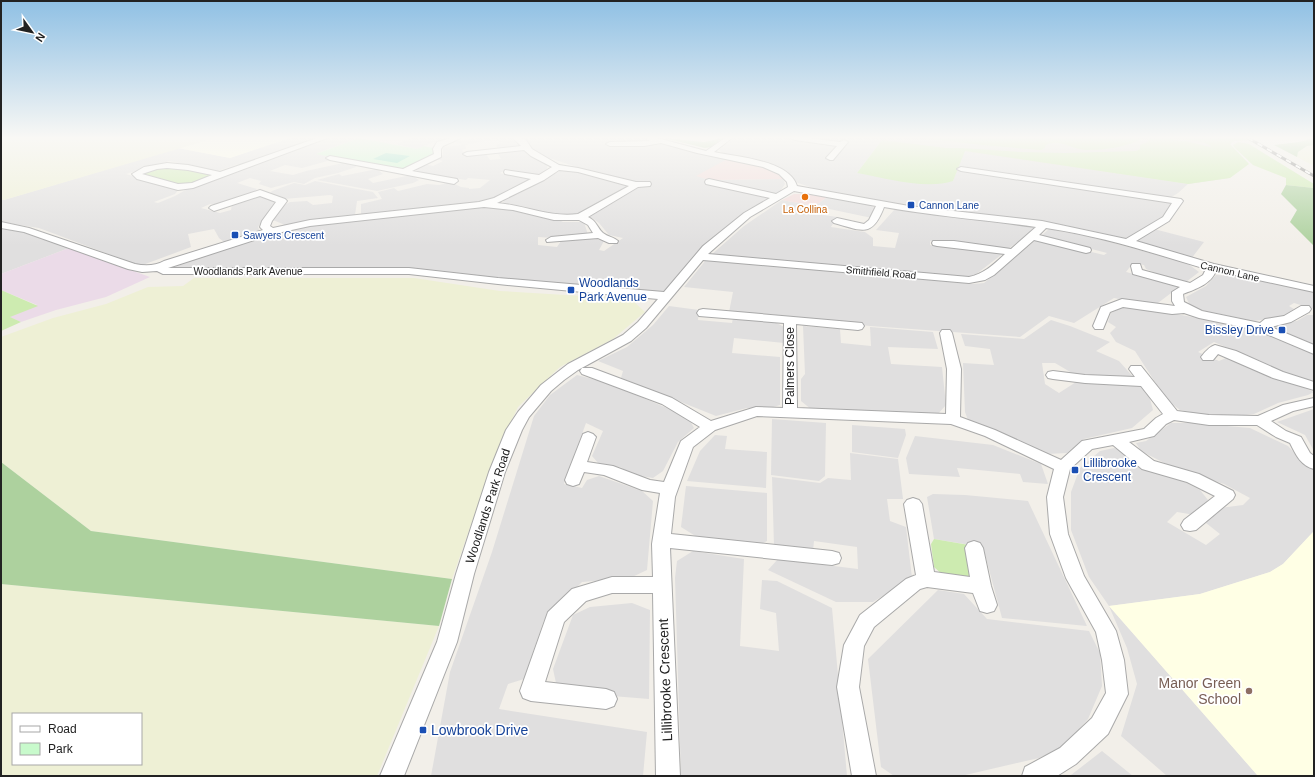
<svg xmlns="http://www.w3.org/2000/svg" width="1315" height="777" font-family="Arial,sans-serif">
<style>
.residential{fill:#e0dfdf}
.commercial{fill:#f2dad9}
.industrial{fill:#ebdbe8}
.education{fill:#ffffe5}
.airport{fill:#e1dfda}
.farmland{fill:#eef0d5;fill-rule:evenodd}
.grass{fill:#cdebb0}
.forest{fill:#add19e}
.park{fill:#c8facc}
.pitch{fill:#88e0be}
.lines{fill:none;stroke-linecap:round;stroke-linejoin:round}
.minor-casing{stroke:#a9a9a9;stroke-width:2}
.minor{fill:#fff;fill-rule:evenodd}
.rail-casing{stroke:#707070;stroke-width:3}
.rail{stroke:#fff;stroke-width:2;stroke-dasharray:5.5;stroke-linecap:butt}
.food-dot{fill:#e8710a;stroke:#fff;stroke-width:1.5}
.transit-dot{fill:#1a4fb4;stroke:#fff;stroke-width:1.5}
.education-dot{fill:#8d6e63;stroke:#fff;stroke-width:1.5}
.labels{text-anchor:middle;stroke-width:3.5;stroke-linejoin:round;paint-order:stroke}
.far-transit-label{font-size:10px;fill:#164399;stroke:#fff;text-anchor:start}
.far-food-label{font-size:10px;fill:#c56008;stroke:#fff}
.far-street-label{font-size:10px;fill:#222;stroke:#fff}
.transit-label{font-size:12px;fill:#164399;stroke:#fff;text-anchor:start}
.street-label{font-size:12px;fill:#222;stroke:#fff}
.near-street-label{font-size:14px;fill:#222;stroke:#fff}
.near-education-label{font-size:14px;fill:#785e54;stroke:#fff;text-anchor:end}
.near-transit-label{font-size:14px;fill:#164399;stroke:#fff;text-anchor:start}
</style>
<rect width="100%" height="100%" fill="#f2efe9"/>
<path class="residential" d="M290 138H319L242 165 238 164 218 171 169 161 126 174 179 189 175 194 154 202 158 203 175 196 189 188 328 138H359L317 153 328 156 331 160 302 168 285 165 270 171 293 175 306 171 343 163 356 165V167L338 173 315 178 304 184 294 182 271 188 259 184 261 181 250 178 237 183 257 189 255 191 218 204H210L201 208 220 213 231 210 232 204 254 197H261L275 202 258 227 260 232 224 242 219 238 214 229 188 234 191 247 140 266 39 228 1 222V199L4 200 178 148 230 158Z
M412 138H452L440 142 436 141 417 149 396 144Z
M475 138H512L519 142 521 147 498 149 496 145 503 143 494 139 465 145 466 149 462 150 465 156 486 154 490 160 501 159 497 152 523 149 532 156 549 163 545 173 534 175 506 170 500 173 507 175 513 174 535 179 494 199 479 203 361 214V204L382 199 378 192 394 188 398 191 427 184 439 185 451 182 461 187 469 188V189L480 188 490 180 468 178 466 180 417 172 415 169 424 164 433 166 443 161 436 159 443 155V147L462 145 454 141Z
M522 138H645L729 158 709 180 783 179 785 184 779 193 700 251 663 293 621 291 417 270 174 269 177 263 259 237 304 226 476 207 506 208 557 219 563 222H584L588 235 554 238 538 237V245L557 247 561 241 592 238 604 241 599 250 604 251 623 238 609 235 599 223 588 215 640 186H650L651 183H639L577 167 546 157 530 148 529 142Z
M734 138H787L830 144 835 147 827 158 834 159 849 142H832L804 138H866L882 140 857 173 953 181 957 170 1011 178 1015 180H1029L1167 200 1172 205 1162 218 1129 238H1120L1084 229 1042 222 911 207 839 195 813 188 798 183 788 174 777 167 723 154 719 150Z
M964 151 1188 184 1178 193 1170 198 1029 178 1017 174 958 167Z
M377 169 383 174 368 179 373 183 411 175 419 180 413 183 377 191 317 180 339 174 342 176Z
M562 170H569L625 184 627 188 579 215 566 217 503 203 504 199Z
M315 181 373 192 378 198 357 201 355 215 285 225 273 220 284 205 290 202 307 201 313 205 332 203 333 196 330 195 284 199 269 194 272 191 294 183 305 185Z
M827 197 870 205 875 208 872 218 815 206 809 213 837 217 831 227 865 232 873 238V246L895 248 899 233 876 230 895 209 983 219 1037 228 1008 249 930 241V245L955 249V245L1005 252 975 275 967 277 711 255 744 226 782 200 815 206Z
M1 228 23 231 59 243 69 248 1 274Z
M1049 229 1091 237 1187 263 1199 272 1186 282 1168 278 1146 269 1144 265 1133 263 1126 272 1171 283 1179 287 1154 306 1114 298 1074 323 1049 316 1020 337 870 326 768 314 729 312 733 292 684 287 706 260 973 284 984 283 1037 239 1104 255 1107 253 1041 236Z
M1154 229 1204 242 1191 259 1134 241Z
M1216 275 1234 276 1314 292V309L1294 303 1289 306 1294 309 1283 317 1253 321 1191 308 1186 297 1206 286Z
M1127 305 1252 328 1291 342 1314 355V381L1288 374 1214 342 1198 352 1219 361 1226 358 1241 361 1314 392 1308 395 1278 403 1254 414 1237 416 1205 415 1180 410 1166 399 1135 351 1116 342 1110 333 1116 327 1108 322 1111 313Z
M669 306 699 310 698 320 732 323 733 318 773 321 784 327V343L734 338 732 353 780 357V405L770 408H747L716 416 621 378 623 371 598 361 627 347 653 325Z
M1307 315H1314V345L1304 340 1272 328 1277 323 1297 321Z
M1051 320 1070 326 1110 342 1096 351 1119 361 1135 379 1077 376 1055 363H1042L1045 384 1059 393 1076 382 1140 385 1149 395 1153 410 1132 428 1084 439 1067 453 1047 454 968 420 965 412 963 363 994 365 990 349 965 346 961 334 1024 339Z
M803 326 840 329 841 343 871 346 870 327 933 332 938 349 888 347 891 364 942 367 946 405 937 415 812 410 801 401V379L805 374Z
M577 375 608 383 688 417 694 428 678 442 663 471 653 478 634 475 620 467 599 464 592 456 603 431 586 423 564 484 582 488 587 480 599 476 642 491 653 501 647 570 630 578 582 582 544 620 524 679 508 684 499 709 647 732 643 776H431L450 672 492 552 534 416 550 395Z
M1314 409V451L1305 435 1277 422Z
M772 419 826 423 825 476 819 481 771 475Z
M1171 423H1193L1250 428 1288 446 1306 465 1314 469V531L1283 564 1270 572 1200 594 1109 606 1258 776H1167L1121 736 1137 684 1127 648 1109 606 1089 577 1071 530V492L1080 468 1100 451 1114 448 1126 452 1149 471 1177 478 1200 490 1208 500 1195 515 1177 512 1167 522 1206 545 1220 534 1206 523 1220 508 1243 505 1250 498 1224 484 1172 467 1141 451 1136 443 1146 441Z
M852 425 905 429 906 435 898 458 852 452Z
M715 435 727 436 725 449 767 452 766 488 687 481 700 451Z
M915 436 993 445 1041 464 1048 484 1023 482 1020 474 957 468 960 477 909 474 906 458Z
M850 453 898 459 903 499H887L890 521 906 527 912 578 873 602H836L768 570 778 559 858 569 857 547 814 541 813 551 774 546 772 477 820 483 828 478 851 480Z
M686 486 767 493V541L761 544 697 537 681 527Z
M933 494 965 495 1028 501 1087 626 1002 618 983 547 934 539 927 497Z
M693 551 744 559 740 646 779 651 776 613 760 609 762 580 777 581 832 608 847 776H681L675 578 677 561Z
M938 590 964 594 987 619 1089 631 1100 653 1102 686 1088 719 1064 746 1039 758 961 776H894L881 767 868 659Z
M632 603 650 610 649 699 575 693 556 683 553 669 573 615 590 607Z
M1102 751 1133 776H1070L1071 775Z"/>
<path class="commercial" d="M729 158 765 168 778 174 783 179 709 180 696 176Z
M794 194H804L827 197 815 206 782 200Z"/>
<path class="industrial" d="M69 248 150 277 106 297 56 310 21 322 9 317 37 305 1 290V274Z"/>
<path class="education" d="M215 138H290L230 158 178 148Z
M1314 531V776H1258L1109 606 1200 594 1270 572 1283 564Z"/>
<path class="airport" d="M866 138H1244L1248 140 1234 141 1229 144 1248 163 1229 178 1188 184Z"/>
<path class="farmland" d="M1 138H215L4 200 1 199Z
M1314 145V166L1297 157 1298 152 1307 146Z
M194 278H414L500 291 631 299 645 312 613 339 560 367 518 407 495 456 452 579 91 531 1 462V337L53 318 106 304 148 287 183 286Z
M1 584 439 626 377 776H1ZM13 714H141V764H13Z"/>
<path class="grass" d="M923 138H1143C1127 147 1105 150 1086 150 1073 150 1057 137 1045 146V148L1041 150 982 145Z
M1151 138H1171L1179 141H1185L1210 147 1211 146 1203 142 1176 138H1244L1248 140 1234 141 1230 144 1249 164 1230 178 1188 184 965 151 953 181C926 190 885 178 857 173L882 140 946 148H961L1020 152 1066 153 1136 151 1140 149V145L1147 142Z
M1238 142 1249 144 1314 184V188L1286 185V178L1253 165 1234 147 1233 145Z
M172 166 213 176 189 185H182L143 176 142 173 146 171Z
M1 290 38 306 10 317 21 322 1 331Z
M934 539 969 545 974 570 968 578 944 576 934 567 931 544Z"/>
<path class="forest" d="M664 138 704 142 723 138 711 147 705 148Z
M1310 139H1314V145L1307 146 1298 152 1297 157 1274 145 1299 142Z
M1286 185 1314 188V246L1290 222 1297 210 1281 194Z
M1 462 91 531 452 579 439 626 1 584Z"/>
<path class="park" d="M359 138 417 149 424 146 433 148 435 155 409 167 396 169 316 154Z"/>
<path class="pitch" d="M386 153 410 156 397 163 373 159Z"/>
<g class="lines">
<g class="minor-casing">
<path id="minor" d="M317 138H327L193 188 178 190 137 179 132 174 144 167 167 163 188 165 220 172ZM167 168 188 170 212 175 192 183 178 184 142 174 157 169Z
M451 138H461L443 146 441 149V157L412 171 457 179 458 181 454 184 330 160 326 158 330 156 403 169 434 154 433 149 437 142Z
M513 138H521L526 140 532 149 559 165 578 168 636 182H650L651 184 650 186 638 187 588 217C597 221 597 228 603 233 608 237 614 237 618 241L617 243H609L598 238 547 242 546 240 551 237 593 233 588 225 579 220H554L513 210 484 207 310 226 273 234 168 268H409L498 278 664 292 703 246 744 213 770 198 706 184 705 182 706 180 709 179 776 194 788 187 787 182 779 174 763 167 697 153 661 143 644 146H610L606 144 610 142 651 141 647 140V138H657L706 151 725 138H732L714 152C737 157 789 160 797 186L909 206 1042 221 1126 239 1163 217 1172 203 961 171 957 169 961 167 1181 199 1183 201 1169 221 1136 241 1214 264 1314 286V292L1216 271C1211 284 1196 289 1183 294L1184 302 1202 311 1260 323 1265 319 1284 316 1301 306H1309L1311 309 1309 312 1291 322 1271 327 1314 345V354L1257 330 1199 318 1184 313 1172 314 1123 307 1110 312 1103 329H1095L1093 326 1101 307 1122 299 1175 306 1172 301V292L1180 287 1133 274 1131 266 1132 264H1140L1142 270 1190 283 1203 275 1206 269C1153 253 1101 236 1046 228L1039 235 1090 248 1091 250 1090 252 1086 253 1034 240 994 275 985 280 969 283 703 260 646 328 631 341 578 370 564 380 551 391 529 417 522 430 505 472 474 574 457 642 404 776H380L437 642 456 574 489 472 506 430 518 412 541 385 568 364 623 335 638 322 658 299 498 284 409 274H163L157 271 142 272 128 269 24 232 1 228V222L29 228 135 264C145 266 155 266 164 261L263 230 260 227 262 221 276 202 260 196 214 211 209 208 211 206 260 190 285 199 287 201 272 221 270 226 273 228 310 220 479 202 494 198 531 179 505 174 504 172 505 170 539 175 552 167 531 156 524 150 467 156 463 154 467 152 521 146ZM559 170 578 172 629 186 578 214C550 218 524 205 497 203L544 180ZM794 191 876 206 869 220 864 224 837 218 832 221 834 223C861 230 872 239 884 207 934 216 986 220 1036 227L1011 249 954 241H933L932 243 933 245 937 246 1005 254C994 264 984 274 969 277L708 254 750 217Z
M791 138H809L840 142 844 140 848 142 833 160H830L826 158 837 146 795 140Z
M703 309 862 323 864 326 862 329 858 330 796 324 797 408 946 414 947 369 940 333 942 330H950L952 333 961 369 960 417 995 430 1061 460 1082 441 1144 429 1156 418 1163 414 1141 386 1085 383 1053 379 1048 378 1046 375 1048 372 1053 371 1085 375 1135 377 1129 369 1131 366H1141L1177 411 1209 415 1258 416 1283 405 1314 398V406L1293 411 1271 421 1286 431 1301 437 1310 453 1314 456V469C1301 466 1296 455 1290 443L1276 437 1257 425H1209L1174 420 1166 424 1154 436 1129 442 1154 461 1199 474 1233 491 1235 495 1233 499 1196 530 1190 531 1184 530 1181 525 1184 520 1215 496 1187 482 1142 469 1113 445 1092 449 1070 469 1063 497 1068 534 1084 576 1116 631 1124 660 1128 694 1108 734 1076 764 1057 776H1022L1025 767 1060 748 1092 718 1106 693 1102 660 1096 632 1066 578 1050 534 1047 497 1054 469 985 436 951 424 757 416 715 430 693 447 675 497 671 534 832 551 839 553 841 558 839 563 832 565 670 548 680 776H656L653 593H612L586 601 564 622 545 682 606 689 614 692 617 699 614 706 606 709 531 701 523 698 520 691 548 612 572 589 612 577H653L652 544 660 493 642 490 604 475 584 472 579 484 573 486 567 484 565 480 583 434 588 432 593 434 596 437 587 462 613 466 650 480 664 482 681 441 700 427 662 404 582 374 580 371 582 368H592L672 398 711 421 756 407 783 408 784 323 699 316 697 313 699 310Z
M1215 345 1236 351 1283 372 1314 382V390L1273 378 1218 354 1213 360H1203L1201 357C1205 352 1209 347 1215 345Z
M913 498 919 500 922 504 934 572 970 577 965 548 968 543 974 541 980 543 983 548 991 586 997 605 994 611 987 613 980 611 973 593 927 587 920 589 874 627 864 646 859 687 876 776H852L837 687 844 645 860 615 906 579 916 575 904 504 907 500Z"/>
</g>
<use href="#minor" class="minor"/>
<g class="rail-casing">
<path id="rail" d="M1248 138 1314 176"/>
</g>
<use href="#rail" class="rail"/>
</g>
<linearGradient id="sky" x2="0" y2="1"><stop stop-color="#8fc0e4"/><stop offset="0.56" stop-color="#f9f8f5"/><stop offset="1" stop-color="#f9f8f5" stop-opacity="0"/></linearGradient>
<rect width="1315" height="246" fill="url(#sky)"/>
<circle class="food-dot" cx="805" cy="197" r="4"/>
<g class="transit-dot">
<rect x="907" y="201" width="8" height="8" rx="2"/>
<rect x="231" y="231" width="8" height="8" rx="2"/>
<rect x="567" y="286" width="8" height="8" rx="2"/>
<rect x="1278" y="326" width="8" height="8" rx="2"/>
<rect x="1071" y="466" width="8" height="8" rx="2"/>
<rect x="419" y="726" width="8" height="8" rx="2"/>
</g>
<circle class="education-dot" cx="1249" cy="691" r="4"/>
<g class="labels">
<g class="far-transit-label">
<text x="919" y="209">Cannon Lane</text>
<text x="243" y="239">Sawyers Crescent</text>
</g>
<g class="far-food-label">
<text x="805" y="213">La Collina</text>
</g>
<g class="far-street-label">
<text x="248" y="275">Woodlands Park Avenue</text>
<text transform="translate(1230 271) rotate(13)" y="4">Cannon Lane</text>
<text transform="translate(881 272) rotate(5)" y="4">Smithfield Road</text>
</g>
<g class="transit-label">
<text x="579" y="287">Woodlands<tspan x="579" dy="14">Park Avenue</tspan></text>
<text x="1274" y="334" text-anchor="end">Bissley Drive</text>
<text x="1083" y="467">Lillibrooke<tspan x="1083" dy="14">Crescent</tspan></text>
</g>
<g class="street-label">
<text transform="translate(790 366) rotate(-90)" y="4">Palmers Close</text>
<text transform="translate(488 506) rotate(-72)" y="4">Woodlands Park Road</text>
</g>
<g class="near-street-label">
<text transform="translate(665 680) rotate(-92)" y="5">Lillibrooke Crescent</text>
</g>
<g class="near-education-label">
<text x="1241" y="688">Manor Green<tspan x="1241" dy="16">School</tspan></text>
</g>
<g class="near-transit-label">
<text x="431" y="735">Lowbrook Drive</text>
</g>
</g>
<rect width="1315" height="777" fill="none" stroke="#222222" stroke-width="4"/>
<rect x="12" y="713" width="130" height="52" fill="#ffffff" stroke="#a7a7a7"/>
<rect x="20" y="726" width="20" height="6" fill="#ffffff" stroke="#a7a7a7"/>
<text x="48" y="733" font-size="12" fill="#222222">Road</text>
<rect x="20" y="743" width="20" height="12" fill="#c8facc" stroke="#a7a7a7"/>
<text x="48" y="753" font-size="12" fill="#222222">Park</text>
<g transform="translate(32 32) rotate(123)" stroke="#ffffff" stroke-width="3" paint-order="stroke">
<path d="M0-3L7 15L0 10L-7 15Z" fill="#222222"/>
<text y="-6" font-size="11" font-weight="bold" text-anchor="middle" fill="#222222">N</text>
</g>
</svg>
